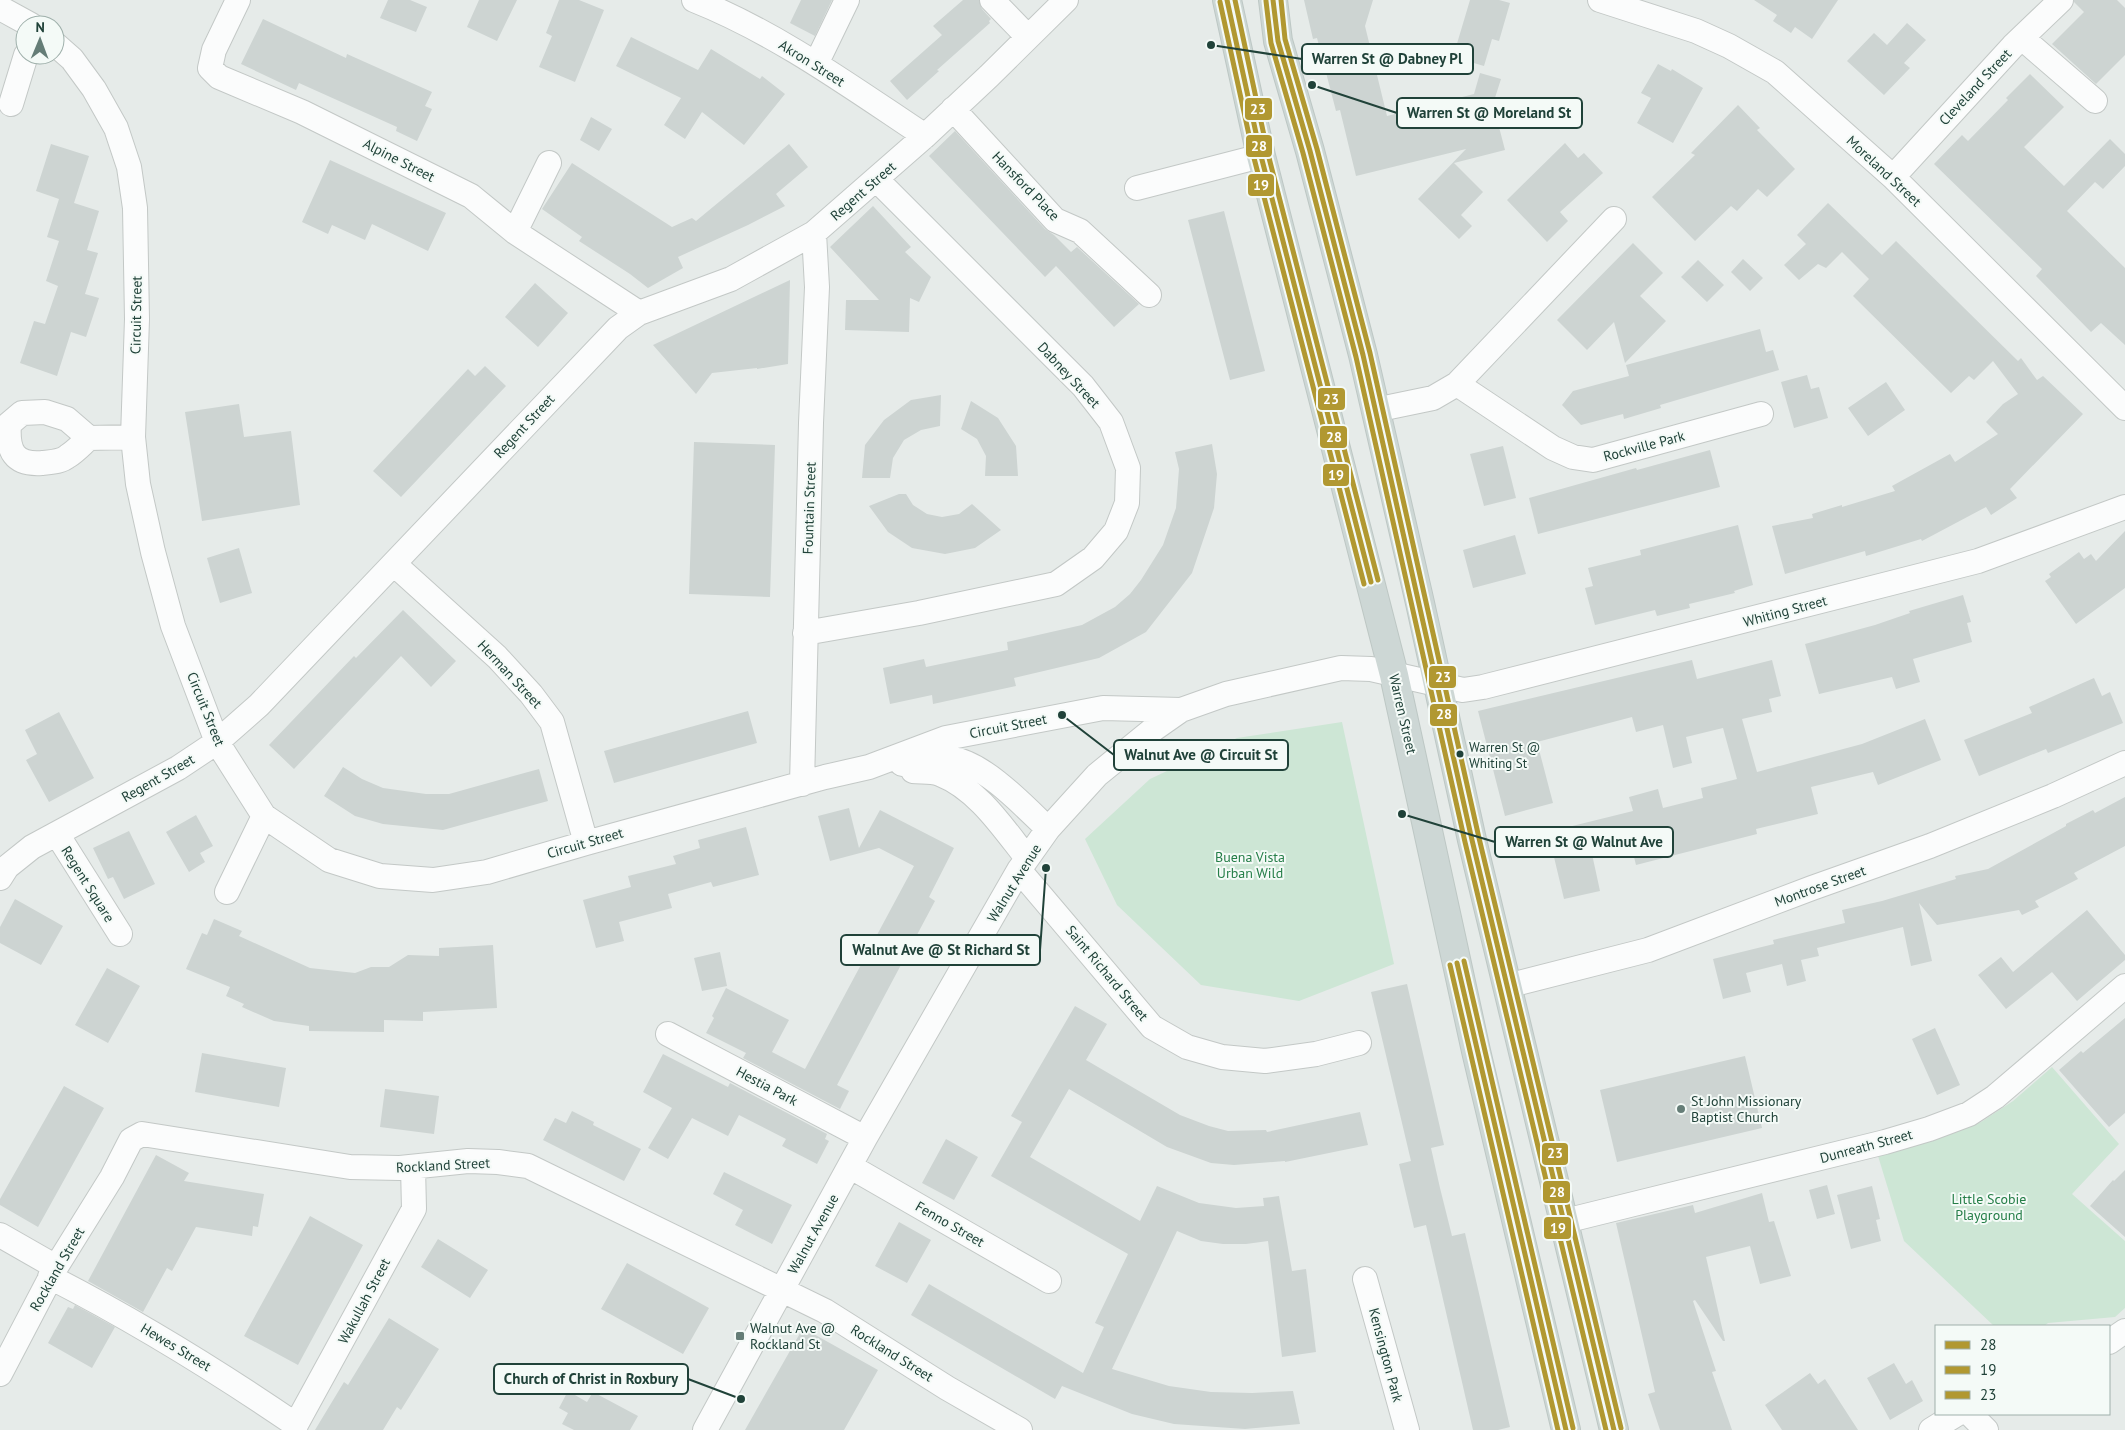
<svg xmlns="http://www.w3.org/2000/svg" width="2125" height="1430" font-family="'PT Sans',sans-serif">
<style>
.green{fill:#cde6d5}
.building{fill:#cdd4d2}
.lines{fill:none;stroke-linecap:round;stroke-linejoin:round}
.minor-casing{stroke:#c3c8c6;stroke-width:26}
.major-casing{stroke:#bdc7c4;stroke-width:30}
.minor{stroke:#fbfcfc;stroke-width:24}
.major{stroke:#cdd7d5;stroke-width:28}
.bus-1-casing{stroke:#f4faf7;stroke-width:9}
.bus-2-casing{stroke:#f4faf7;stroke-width:9}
.bus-3-casing{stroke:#f4faf7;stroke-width:9}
.bus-1{stroke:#b19831;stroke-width:5}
.bus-2{stroke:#b19831;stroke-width:5}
.bus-3{stroke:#b19831;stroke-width:5}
.bus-dot{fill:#204239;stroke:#f4faf7;stroke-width:2}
.poi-dot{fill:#657d77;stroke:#f4faf7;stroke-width:2}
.labels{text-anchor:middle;stroke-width:4;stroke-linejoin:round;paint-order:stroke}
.bus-label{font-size:13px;fill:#204239;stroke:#f4faf7;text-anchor:start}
.street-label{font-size:14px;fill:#204239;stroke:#f4faf7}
.park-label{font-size:14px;fill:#257e48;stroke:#f4faf7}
.poi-label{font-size:14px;fill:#204239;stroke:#f4faf7;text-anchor:start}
.leader{fill:none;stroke:#204239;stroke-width:2}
.callout-dot{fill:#204239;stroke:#f4faf7;stroke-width:2}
.callout{fill:#f4faf7;stroke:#204239;stroke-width:2}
.callout-label{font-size:15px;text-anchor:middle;font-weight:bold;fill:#204239}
.line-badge{stroke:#f4faf7;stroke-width:2}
.badge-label{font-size:14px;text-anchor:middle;font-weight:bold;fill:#fff}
</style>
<rect width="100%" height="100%" fill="#e6ebe9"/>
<path class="green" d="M1342 722 1394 964 1299 1001 1201 985 1117 905 1085 839 1150 779 1237 738Z
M2052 1067 2119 1144 2072 1194 2125 1241V1308L2115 1317 2048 1323 2044 1326H1994L1904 1241 1878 1156 1981 1122 2013 1101Z"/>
<path class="building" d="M388 0H410L427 7 416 32 380 18Z
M479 0H517L497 41 467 27Z
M559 0H579L604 10 575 82 539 67 552 36 546 33Z
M801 0H832L815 36 790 23Z
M963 0H979L982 9 991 19 989 21 990 23 937 70 939 71 907 100 890 81 942 35 933 26Z
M1304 0H1373L1365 26 1387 116 1474 94 1480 73 1501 79 1493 104 1505 150 1454 163 1483 192 1461 215 1472 226 1459 239 1418 199 1466 149 1356 176 1340 110 1336 111 1317 38 1313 39Z
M1470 0H1499L1510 3 1499 41 1492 39 1484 66 1453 57Z
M1754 0H1838L1812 39 1795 27 1791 33 1773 21 1777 15Z
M2074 0H2117L2125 8V55L2096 84 2052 44 2084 12 2074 2Z
M263 19 346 58 347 54 432 92 425 106 432 109 417 141 396 131 397 127 299 83 296 90 241 64Z
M1907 23 1926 40 1904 63 1910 68 1884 95 1847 61 1874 33 1887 45Z
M631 37 698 70 711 49 760 79 762 76 785 94 744 145 702 112 685 139 664 125 681 98 616 66Z
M1658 64 1671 71 1672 69 1703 88 1673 143 1637 123 1651 98 1641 93Z
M2030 74 2064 107 2024 147 2064 186 2110 139 2125 154V166L2103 189 2095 182 2067 211 2125 268V345L2101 323 2091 332 2036 276 2042 269 1934 164 1962 135 1968 141 2008 100 2006 98Z
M1738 105 1760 128 1757 130 1795 169 1767 197 1758 189 1737 211 1731 206 1695 241 1652 197 1695 155 1691 153Z
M591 117 612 129 599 151 580 140Z
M955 131 1045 229 1054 235 1071 252 1077 247 1139 304 1114 327 1056 266 1045 277 929 156Z
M1565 143 1578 158 1584 153 1603 173 1560 212 1568 221 1547 242 1507 200Z
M51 144 89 156 74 203 99 211 87 250 98 253 85 294 99 298 86 337 71 332 57 376 20 363 34 321 45 324 58 286 46 281 59 241 47 237 59 199 36 191Z
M789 144 808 167 776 194 785 206 748 225 678 257 683 268 648 288 630 274 579 241 582 237 542 209 572 163 672 227 692 218 696 221Z
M330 160 446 213 428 251 372 224 365 240 332 225 328 234 302 222Z
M1828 203 1882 255 1896 241 2018 361 2021 358 2037 380 2043 376 2083 414 2010 489 2017 498 1991 515 1986 507 1922 541 1921 539 1866 556 1865 551 1785 574 1772 526 1813 518 1812 514 1842 505V507L1895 491 1892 486 1950 454 1955 462 1998 434 1986 422 2003 404 2018 394 1993 361 1974 380 1969 376 1951 393 1853 296 1869 279 1842 252 1826 268 1818 264 1799 280 1784 265 1806 244 1797 235Z
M873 206 911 247 905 252 931 277 919 302 910 298 909 332 845 330 846 300H879L830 247Z
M1224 211 1265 371 1230 380 1188 220Z
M1633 243 1663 273 1640 296 1666 321 1625 363 1614 322 1587 350 1557 320Z
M1743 259 1763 278 1750 291 1731 272Z
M1698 260 1724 285 1707 302 1681 277Z
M790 280 788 364 757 369V368L712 373 696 394 653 345Z
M535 283 568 313 538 347 505 317Z
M1760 329 1766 352 1773 350 1779 370 1660 405 1661 408 1624 419 1623 414 1581 425 1562 405 1573 391 1629 376 1626 365Z
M485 366 506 386 401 497 373 471 468 369 475 376Z
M1807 375 1811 389 1819 387 1828 418 1794 428 1781 382Z
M1886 382 1905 410 1868 436 1848 408Z
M941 395 940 426 921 430 904 440 893 458 890 478H862L865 445 884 420 911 400Z
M971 401 998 418 1016 446 1018 476H985L986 456 977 439 961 429Z
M239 404 244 437 291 431 300 505 202 521 185 412Z
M694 442 775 445 770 597 689 594Z
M1212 444 1217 474 1214 508 1192 573 1146 632 1099 658 1014 678 1016 686 933 704 932 695 890 704 883 668 924 659 926 667 1008 650 1007 642 1082 625 1115 607 1130 594 1141 580 1163 545 1176 508 1179 469 1175 452Z
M1503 446 1516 498 1484 506 1470 454Z
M1710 450 1720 487 1538 534 1529 498 1636 468 1637 470Z
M899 494H906L913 505 927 514 942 517 959 514 972 504 1001 530 975 548 945 554 912 548 888 532 869 506Z
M1738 525 1753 585 1734 591 1735 593 1689 604 1690 608 1657 616 1655 610 1595 625 1585 588 1593 586 1588 568 1641 555 1640 550Z
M2125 531V588L2076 624 2045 581 2051 577 2049 574 2079 552 2084 559 2091 554 2096 561Z
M1515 535 1526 574 1473 588 1463 550Z
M239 548 252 593 220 603 207 558Z
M1963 595 1971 622 1967 623 1972 642 1913 659 1920 682 1896 689 1892 677 1819 694 1805 644 1875 625 1910 613 1909 611Z
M403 610 456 661 431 687 401 656 294 769 269 745 354 656 356 658Z
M1692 660 1697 679 1772 660 1781 696 1769 699 1772 712 1742 719 1757 772 1862 744 1925 719 1941 760 1878 785 1873 772 1811 787 1818 814 1756 829 1757 834 1636 865 1631 845 1592 854 1600 891 1564 899 1548 832 1633 811 1629 797 1658 789 1663 808 1703 798 1701 788 1737 779 1723 728 1686 737 1692 763 1673 768 1663 725 1636 732 1632 717 1537 742 1553 803 1505 816 1478 711Z
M2094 678 2102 696 2110 692 2123 723 2048 753 2046 749 1979 776 1964 740 2032 713 2029 707Z
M748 711 757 743 614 783 604 751Z
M59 712 94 778 49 802 26 760 37 754 25 730Z
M343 767 362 779 383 788 426 794H449L539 769 548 801 443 830 383 824 355 816 324 796Z
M2125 797V846L2074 873 2078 879 2035 901 2039 907 2022 915 2019 910 1937 925 1919 903 1932 961 1911 966 1903 927 1817 948 1819 956 1801 960 1806 981 1787 986 1782 964 1746 973 1751 992 1723 999 1713 959 1774 944 1773 940 1845 923 1842 910 1882 901 1956 879 1955 876 1988 869 2066 826V824L2093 810 2095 813Z
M849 808 859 848 880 810 954 848 929 897 935 901 837 1085 849 1091 840 1109 743 1058 746 1053 706 1033 714 1018 712 1016 726 988 789 1020 772 1052 805 1069 914 866 879 848 830 861 818 816Z
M196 815 213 846 200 853 205 862 189 872 166 832Z
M746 827 759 875 713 887 711 882 668 894 672 908 619 922 624 941 596 948 583 900 631 887 628 876 676 864 673 856 700 848 698 840Z
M129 831 155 884 124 899 113 877 108 879 93 848Z
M15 899 63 926 41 965 0 943V927Z
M2087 910 2125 955V960L2077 1001 2052 972 2006 1009 1978 975 2001 957 2013 972Z
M214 919 242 931 239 936 310 968 355 973 371 967H389L408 955 439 956V948L493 945 497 1008 423 1012V1021L384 1020V1032L309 1031V1026L274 1021 242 1007 244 1004 226 996 230 987 186 969 202 933 207 935Z
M720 952 727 986 702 991 694 958Z
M107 968 140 986 108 1043 75 1025Z
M1407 984 1444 1145 1431 1148 1440 1188 1452 1236 1465 1233 1510 1427 1498 1430H1473L1426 1225 1414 1228 1399 1164 1411 1161 1371 992Z
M1075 1006 1107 1024 1086 1060 1180 1115 1209 1126 1228 1131 1266 1130 1267 1132 1360 1112 1368 1145 1285 1162V1161L1234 1165 1211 1163 1167 1147 1069 1089 1030 1157 1140 1221 1157 1186 1199 1203 1236 1208 1264 1206 1263 1198 1279 1196 1292 1271 1306 1269 1316 1352 1282 1357 1268 1241 1246 1244H1223L1201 1241 1177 1231 1112 1369 1169 1386 1211 1392 1252 1393 1293 1391 1300 1424 1245 1429 1174 1424 1132 1414 1062 1386 1055 1399 911 1315 929 1284 1083 1373 1104 1327 1095 1323 1128 1254 991 1176 1022 1122 1011 1116Z
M2125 1018V1113L2109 1127 2059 1070 2081 1051 2083 1053Z
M1935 1028 1960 1085 1937 1095 1912 1039Z
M202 1053 286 1068 279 1107 195 1092Z
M663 1054 728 1087 730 1083 827 1134 825 1139 829 1141 817 1164 782 1146 786 1139 739 1115 728 1136 692 1118 668 1159 648 1148 672 1108 643 1092Z
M1745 1056 1762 1128 1617 1162 1600 1090Z
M64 1086 104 1108 38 1227 0 1205V1199Z
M385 1089 439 1096 434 1134 380 1127Z
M572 1111 594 1122 593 1125 641 1149 624 1181 543 1140 555 1118 566 1123Z
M946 1139 978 1157 954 1200 922 1183Z
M156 1155 189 1173 184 1181 264 1194 258 1227 253 1226 252 1236 196 1227 172 1271 167 1268 143 1312 88 1281Z
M2125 1170V1237L2090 1206 2113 1180 2114 1181Z
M724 1172 792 1205 772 1244 735 1225 743 1210 713 1194Z
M1827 1185 1835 1214 1817 1219 1809 1190Z
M1872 1186 1880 1219 1876 1220 1881 1241 1851 1249 1837 1195Z
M1762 1193 1769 1222 1774 1221 1791 1276 1760 1284 1750 1246 1706 1257 1725 1341H1723L1695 1300 1693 1301 1716 1371 1712 1372 1732 1430H1660L1648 1394 1655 1392 1616 1223 1693 1205 1695 1213Z
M310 1216 363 1245 298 1365 244 1336Z
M899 1222 931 1240 907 1283 875 1266Z
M438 1239 488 1270 470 1298 421 1267Z
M627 1263 709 1308 683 1354 601 1309Z
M75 1305 115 1327 92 1368 48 1343 68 1307 73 1309Z
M389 1318 439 1349 401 1410 397 1407 383 1430H315L344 1382 348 1385Z
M803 1328 878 1370 844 1430H745Z
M1894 1363 1906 1384 1912 1380 1923 1401 1890 1420 1867 1378Z
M1810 1373 1818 1384 1825 1379 1858 1430H1782L1765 1405Z
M568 1391 587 1402 593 1392 638 1416 630 1430H574L562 1424 568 1413 559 1408Z"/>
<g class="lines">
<g class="minor-casing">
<path id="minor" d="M238 0 214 50 210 68 219 77 302 112 471 196 515 232 639 313
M694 0C777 33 851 87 925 136
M992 0 1028 37
M1600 0 1696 31 1729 46 1775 72 1893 177 2125 408
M0 8 31 25
M2022 38 2095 101
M55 44 72 59 94 89 116 128 129 167 135 208 137 319 133 437 138 484 153 552 173 626 217 742 264 816 329 860 380 876 433 880 487 872 586 843 825 777 869 767 946 738 1103 708 1181 710
M816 64 847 0
M11 104 26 55
M953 109 1055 220 1080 231 1149 295
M1893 177 2013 46 2061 0
M1137 188 1261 156
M515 232 549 163
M1457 384 1553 448 1573 457 1593 460 1761 414
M1375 410 1433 398 1457 384 1614 219
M45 412 67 419 89 438C82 444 76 451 68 456 61 462 51 462 42 463 14 465 7 451 9 424L22 413Z
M89 438 133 437
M394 564 497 657 531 694 552 722 586 843
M805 633 919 613 1056 584 1093 558 1116 531 1127 503 1128 468 1111 422 1083 386 877 180
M902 764C916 763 938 758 952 759 984 763 1025 807 1048 829
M913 771C921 772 932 771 940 774 978 789 1003 828 1027 858
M802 784 811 423 817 287 814 233
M57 834 120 934
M1019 870 1152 1027 1187 1047 1222 1057 1265 1061 1316 1054 1359 1043
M0 878 7 867 32 847 178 768 217 742 259 705 618 328 639 313 731 279 814 233 925 136 989 76 1066 0
M227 892 264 816
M1507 986 1648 950 1812 888 1930 846 2053 796 2125 763
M668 1034 865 1138
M851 1167 1049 1281
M1565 1221 1885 1142 1929 1129 1969 1114 1995 1097 2125 986
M0 1235 56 1267
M50 1277C136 1321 217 1371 296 1425
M1365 1279 1407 1430
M2109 1342 2125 1331
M0 1374 56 1267 112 1177 131 1140 142 1134 350 1167 400 1168 468 1161 498 1162 528 1166 825 1311 947 1388 1020 1430
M1970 1414 1986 1430
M293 1430 414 1209 413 1167
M705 1430 865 1138 1019 870 1048 829 1097 775 1151 731 1181 710 1226 694 1341 668 1371 669 1463 690 1483 687 1978 561 2125 507
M1931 1430 1957 1414"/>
</g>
<g class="major-casing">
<path id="major" d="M1227 0 1261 156 1394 675 1476 1051 1566 1430
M1273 0 1278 41 1310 151 1363 355 1420 603 1472 840 1614 1430"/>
</g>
<use href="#minor" class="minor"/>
<use href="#major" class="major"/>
<g class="bus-1-casing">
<path id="bus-1" d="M1227 0 1261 156 1371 582
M1273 0 1278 41 1310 151 1363 355 1472 840 1614 1430
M1457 963 1566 1430"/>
</g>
<g class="bus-2-casing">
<path id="bus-2" d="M1266 1 1271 43 1303 153 1356 357 1465 842 1606 1430
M1220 2 1254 158 1364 584
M1450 965 1558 1430"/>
</g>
<g class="bus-3-casing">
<path id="bus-3" d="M1235 0 1268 154 1378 580
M1281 0 1285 39 1317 149 1370 353 1479 838 1621 1428
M1464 961 1573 1428"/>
</g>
<use href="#bus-1" class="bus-1"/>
<use href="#bus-2" class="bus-2"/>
<use href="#bus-3" class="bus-3"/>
</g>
<circle class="bus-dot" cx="1460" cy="754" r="4.5"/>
<g class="poi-dot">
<circle cx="1681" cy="1109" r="5"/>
<rect x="735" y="1331" width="10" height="10" rx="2.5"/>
</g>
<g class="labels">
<g class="bus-label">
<text x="1469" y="752">Warren St @<tspan x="1469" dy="16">Whiting St</tspan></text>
</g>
<g class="street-label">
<text transform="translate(812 63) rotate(32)" y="5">Akron Street</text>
<text transform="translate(1975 87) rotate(-47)" y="5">Cleveland Street</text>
<text transform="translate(399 160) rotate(27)" y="5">Alpine Street</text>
<text transform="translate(1884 171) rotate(43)" y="5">Moreland Street</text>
<text transform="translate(1026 186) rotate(46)" y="5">Hansford Place</text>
<text transform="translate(863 191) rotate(-41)" y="5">Regent Street</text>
<text transform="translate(136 315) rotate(-89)" y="5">Circuit Street</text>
<text transform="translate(1069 375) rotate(47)" y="5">Dabney Street</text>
<text transform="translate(524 426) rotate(-47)" y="5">Regent Street</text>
<text transform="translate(1644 446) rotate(-15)" y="5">Rockville Park</text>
<text transform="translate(809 508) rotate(-88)" y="5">Fountain Street</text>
<text transform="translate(1785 611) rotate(-15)" y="5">Whiting Street</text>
<text transform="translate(510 674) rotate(47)" y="5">Herman Street</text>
<text transform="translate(206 709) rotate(68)" y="5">Circuit Street</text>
<text transform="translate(1403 714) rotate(77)" y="5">Warren Street</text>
<text transform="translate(1008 726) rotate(-11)" y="5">Circuit Street</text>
<text transform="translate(158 778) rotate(-30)" y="5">Regent Street</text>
<text transform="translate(585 843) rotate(-16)" y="5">Circuit Street</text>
<text transform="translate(1014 883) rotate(-58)" y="5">Walnut Avenue</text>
<text transform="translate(88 884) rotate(58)" y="5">Regent Square</text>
<text transform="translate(1820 886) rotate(-20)" y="5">Montrose Street</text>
<text transform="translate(1107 973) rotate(50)" y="5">Saint Richard Street</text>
<text transform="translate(767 1086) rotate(28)" y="5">Hestia Park</text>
<text transform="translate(1866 1146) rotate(-15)" y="5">Dunreath Street</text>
<text transform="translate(443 1165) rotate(-3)" y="5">Rockland Street</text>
<text transform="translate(950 1224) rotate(30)" y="5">Fenno Street</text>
<text transform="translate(813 1234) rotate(-61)" y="5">Walnut Avenue</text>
<text transform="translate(57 1269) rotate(-60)" y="5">Rockland Street</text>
<text transform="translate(364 1301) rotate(-62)" y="5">Wakullah Street</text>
<text transform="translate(176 1347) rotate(31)" y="5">Hewes Street</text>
<text transform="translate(892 1353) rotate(32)" y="5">Rockland Street</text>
<text transform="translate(1386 1355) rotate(75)" y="5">Kensington Park</text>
</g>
<g class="park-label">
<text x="1250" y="862">Buena Vista<tspan x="1250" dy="16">Urban Wild</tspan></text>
<text x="1989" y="1204">Little Scobie<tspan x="1989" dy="16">Playground</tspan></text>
</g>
<g class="poi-label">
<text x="1691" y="1106">St John Missionary<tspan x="1691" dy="16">Baptist Church</tspan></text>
<text x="750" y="1333">Walnut Ave @<tspan x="750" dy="16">Rockland St</tspan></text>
</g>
</g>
<path class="leader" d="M1211 45L1302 59M1312 85L1397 113M1062 715L1114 755M1402 814L1495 842M1046 868L1040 950M741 1399L688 1379"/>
<g class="callout-dot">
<circle cx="1211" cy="45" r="5"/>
<circle cx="1312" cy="85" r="5"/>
<circle cx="1062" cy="715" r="5"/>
<circle cx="1402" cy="814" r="5"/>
<circle cx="1046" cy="868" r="5"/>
<circle cx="741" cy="1399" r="5"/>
</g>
<g class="callout">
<rect x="1302" y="44" width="171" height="30" rx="5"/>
<rect x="1397" y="98" width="185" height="30" rx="5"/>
<rect x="1114" y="740" width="174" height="30" rx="5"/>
<rect x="1495" y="827" width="178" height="30" rx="5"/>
<rect x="841" y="935" width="199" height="30" rx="5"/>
<rect x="494" y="1364" width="194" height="30" rx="5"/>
</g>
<g class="callout-label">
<text x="1387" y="64">Warren St @ Dabney Pl</text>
<text x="1489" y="118">Warren St @ Moreland St</text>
<text x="1201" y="760">Walnut Ave @ Circuit St</text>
<text x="1584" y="847">Warren St @ Walnut Ave</text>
<text x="941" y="955">Walnut Ave @ St Richard St</text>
<text x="591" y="1384">Church of Christ in Roxbury</text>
</g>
<g class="line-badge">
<rect x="1244" y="97" width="29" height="24" rx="5" fill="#b19831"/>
<rect x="1245" y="134" width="28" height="24" rx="5" fill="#b19831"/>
<rect x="1247" y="173" width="28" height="24" rx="5" fill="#b19831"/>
<rect x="1317" y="387" width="29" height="24" rx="5" fill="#b19831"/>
<rect x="1319" y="425" width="29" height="24" rx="5" fill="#b19831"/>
<rect x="1322" y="463" width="28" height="24" rx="5" fill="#b19831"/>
<rect x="1428" y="665" width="29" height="24" rx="5" fill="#b19831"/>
<rect x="1429" y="703" width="29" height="24" rx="5" fill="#b19831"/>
<rect x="1541" y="1142" width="28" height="24" rx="5" fill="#b19831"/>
<rect x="1542" y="1180" width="29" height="24" rx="5" fill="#b19831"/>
<rect x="1543" y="1216" width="29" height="24" rx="5" fill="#b19831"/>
</g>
<g class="badge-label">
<text x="1258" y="114">23</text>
<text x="1259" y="151">28</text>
<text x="1261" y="190">19</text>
<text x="1331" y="404">23</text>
<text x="1334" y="442">28</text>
<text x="1336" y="480">19</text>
<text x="1443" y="682">23</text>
<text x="1444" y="719">28</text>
<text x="1555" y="1158">23</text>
<text x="1557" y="1197">28</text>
<text x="1558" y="1233">19</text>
</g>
<rect x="1935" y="1325" width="175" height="90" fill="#f4faf7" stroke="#9fb0ab"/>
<rect x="1945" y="1341" width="25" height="8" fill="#b19831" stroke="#9fb0ab"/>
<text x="1980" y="1350" font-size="15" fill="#204239">28</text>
<rect x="1945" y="1366" width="25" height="8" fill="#b19831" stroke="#9fb0ab"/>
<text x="1980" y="1375" font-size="15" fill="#204239">19</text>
<rect x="1945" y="1391" width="25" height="8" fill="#b19831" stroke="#9fb0ab"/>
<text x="1980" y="1400" font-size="15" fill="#204239">23</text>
<g transform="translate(40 40) rotate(1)"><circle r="24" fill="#f4faf7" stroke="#9fb0ab"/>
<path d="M0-4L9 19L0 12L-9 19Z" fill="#657d77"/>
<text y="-8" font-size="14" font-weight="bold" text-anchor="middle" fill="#204239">N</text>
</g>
</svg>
